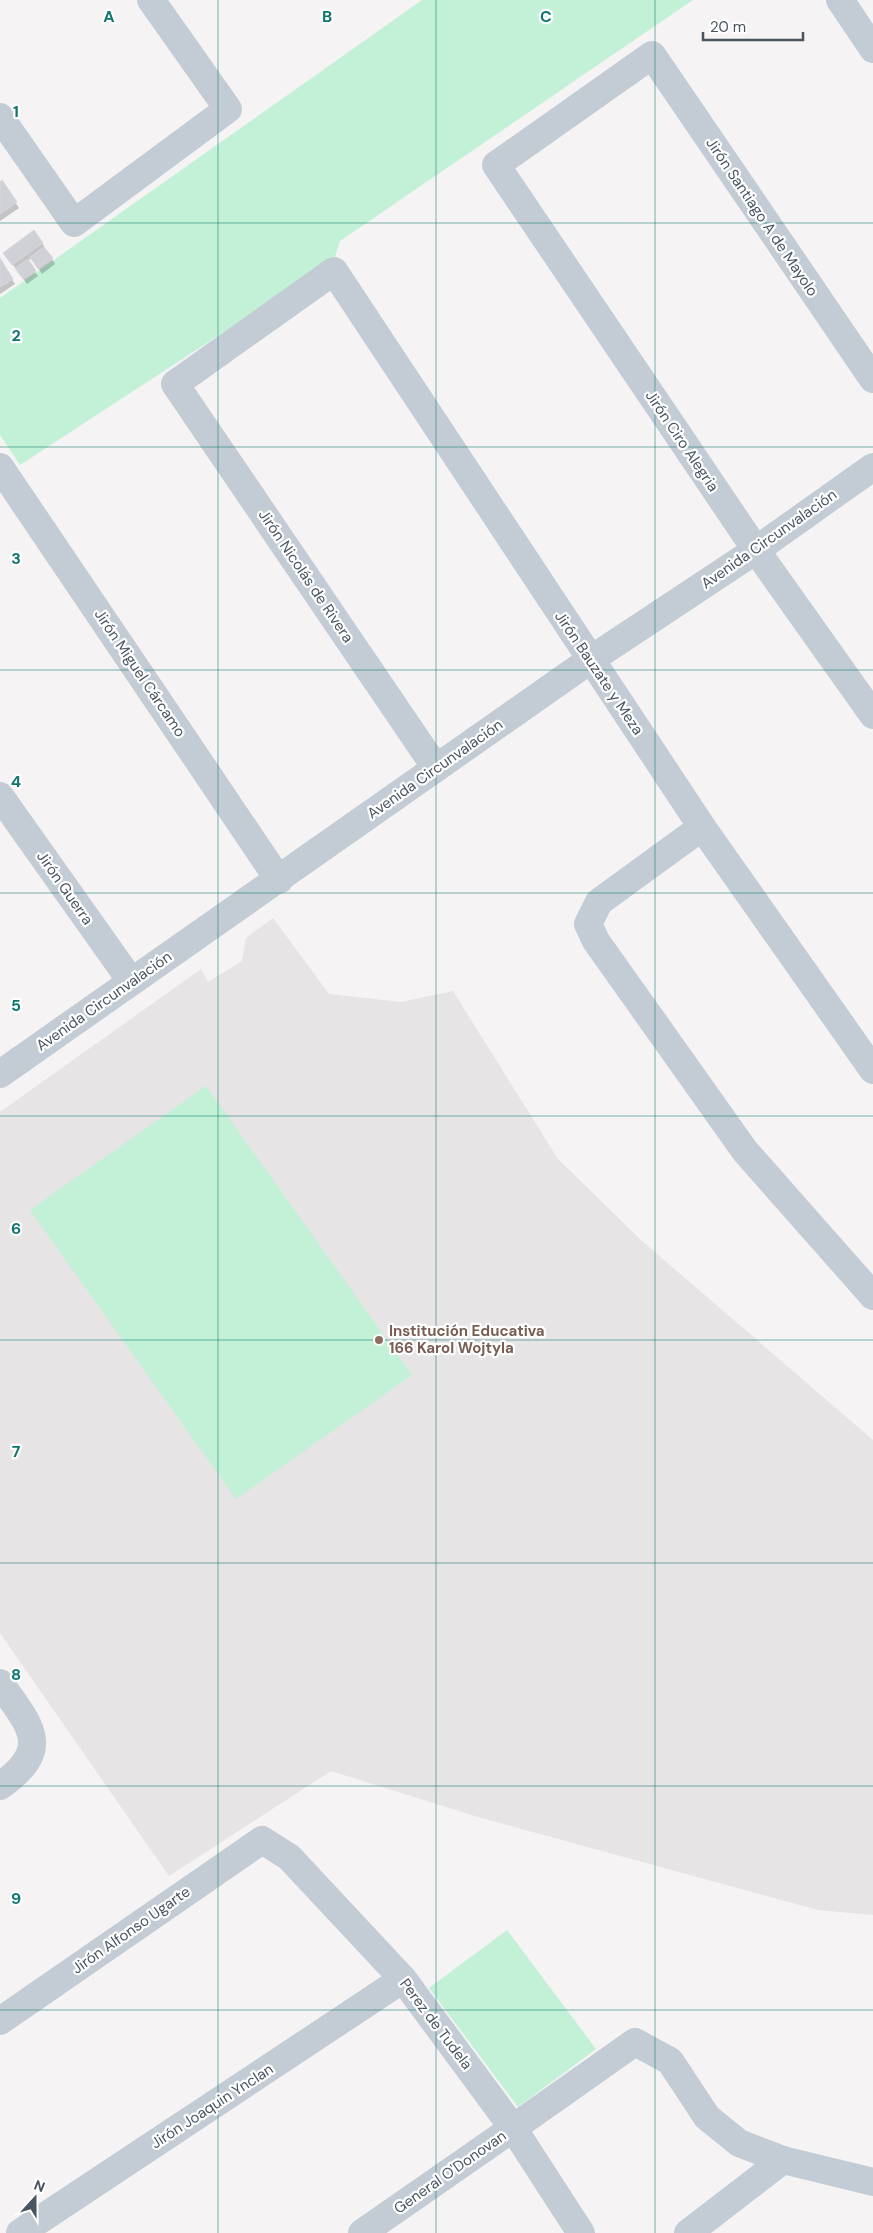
<svg xmlns="http://www.w3.org/2000/svg" width="873" height="2233" font-family="'DM Sans',sans-serif">
<style>
.education{fill:#e6e4e5}
.green{fill:#c2f1d8}
.shadow{fill:#0003}
.building{fill:#cfd1d7;stroke:#d7d8de}
.lines{fill:none;stroke-linecap:round;stroke-linejoin:round}
.minor{stroke:#c3ccd4;stroke-width:28}
.tertiary{stroke:#c3ccd4;stroke-width:28}
.grid{fill:none;stroke:#0f766e;stroke-width:1;stroke-opacity:0.55}
.education-dot{fill:#8d6e63;stroke:#fff;stroke-width:2}
.labels{text-anchor:middle;stroke-width:4.5;stroke-linejoin:round;paint-order:stroke}
.street-label{font-size:15px;fill:#495461;stroke:#fff}
.education-label{font-size:15px;font-weight:bold;fill:#785e54;stroke:#fff;text-anchor:start}
.grid-label{font-size:16px;text-anchor:middle;font-weight:bold;fill:#0f766e;stroke:#fff;stroke-width:4.5;stroke-linejoin:round;paint-order:stroke}
</style>
<rect width="100%" height="100%" fill="#f5f3f3"/>
<path class="education" d="M273 918 329 994 401 1002 453 991 558 1159 642 1241 873 1440V1915L818 1910 478 1817 331 1771 169 1876 0 1633V1112L201 969 208 982 242 961 246 938Z"/>
<path class="green" d="M422 0H693L340 241 334 260 20 465 0 435V298Z
M206 1086 412 1375 236 1499 30 1210Z
M507 1930 596 2049 518 2107 429 1988Z"/>
<path class="shadow" d="M2 182 19 208 0 221V183Z
M42 243 55 264 42 274 32 258 27 261 38 276 27 284 8 258Z
M0 260 15 284 0 294Z"/>
<path class="building" d="M2 180 17 202 0 214V182Z
M34 230 43 243 12 265 3 253Z
M44 247 53 258 38 269 30 257Z
M0 258 13 279 0 287Z
M28 259 36 271 23 279 15 268Z"/>
<g class="lines">
<path class="minor" d="M840 0 873 49
M0 117 74 223 228 109 151 0
M873 379 652 55 496 165 756 550 873 715
M0 467 279 880
M436 768 175 384 334 271 702 827 873 1070
M0 796 131 981
M702 827 599 902 588 924 596 941 745 1151 873 1296
M0 1683C30 1726 54 1748 0 1786
M0 2021 262 1840 289 1857 403 1979 513 2128 581 2233
M20 2233 403 1979
M362 2233 513 2128
M688 2233 783 2160"/>
<path class="tertiary" d="M0 1074 590 660 756 550 873 467
M513 2128 635 2042 670 2061 707 2117 739 2143 783 2160 873 2182"/>
</g>
<path class="grid" d="M218 0V2233M436 0V2233M655 0V2233M0 223H873M0 447H873M0 670H873M0 893H873M0 1116H873M0 1340H873M0 1563H873M0 1786H873M0 2010H873"/>
<circle class="education-dot" cx="379" cy="1340" r="5"/>
<g class="labels">
<g class="street-label">
<text transform="translate(762 217) rotate(56)" y="5">Jirón Santiago A de Mayolo</text>
<text transform="translate(682 441) rotate(56)" y="5">Jirón Ciro Alegria</text>
<text transform="translate(769 539) rotate(-35)" y="5">Avenida Circunvalación</text>
<text transform="translate(306 576) rotate(56)" y="5">Jirón Nicolás de Rivera</text>
<text transform="translate(140 673) rotate(56)" y="5">Jirón Miguel Cárcamo</text>
<text transform="translate(599 673) rotate(56)" y="5">Jirón Bauzate y Meza</text>
<text transform="translate(435 769) rotate(-35)" y="5">Avenida Circunvalación</text>
<text transform="translate(65 888) rotate(55)" y="5">Jirón Guerra</text>
<text transform="translate(104 1001) rotate(-35)" y="5">Avenida Circunvalación</text>
<text transform="translate(131 1930) rotate(-35)" y="5">Jirón Alfonso Ugarte</text>
<text transform="translate(436 2024) rotate(53)" y="5">Perez de Tudela</text>
<text transform="translate(212 2106) rotate(-33)" y="5">Jirón Joaquin Ynclan</text>
<text transform="translate(450 2172) rotate(-35)" y="5">General O'Donovan</text>
</g>
<g class="education-label">
<text x="389" y="1336">Institución Educativa<tspan x="389" dy="17">166 Karol Wojtyla</tspan></text>
</g>
</g>
<g class="grid-label">
<text x="109" y="22">A</text>
<text x="327" y="22">B</text>
<text x="546" y="22">C</text>
<text x="16" y="117">1</text>
<text x="16" y="341">2</text>
<text x="16" y="564">3</text>
<text x="16" y="787">4</text>
<text x="16" y="1011">5</text>
<text x="16" y="1234">6</text>
<text x="16" y="1457">7</text>
<text x="16" y="1680">8</text>
<text x="16" y="1904">9</text>
</g>
<g transform="translate(35 2198) rotate(21)" stroke="#ffffff" stroke-width="4" paint-order="stroke">
<path d="M0-4L9 19L0 12L-9 19Z" fill="#495461"/>
<text y="-8" font-size="14" font-weight="bold" text-anchor="middle" fill="#495461">N</text>
</g>
<path d="M703 32v8h100v-8" fill="none" stroke="#495461" stroke-width="2.5"/>
<text x="710" y="32" font-size="15" fill="#495461" stroke="#ffffff" stroke-width="4" paint-order="stroke">20 m</text>
</svg>
